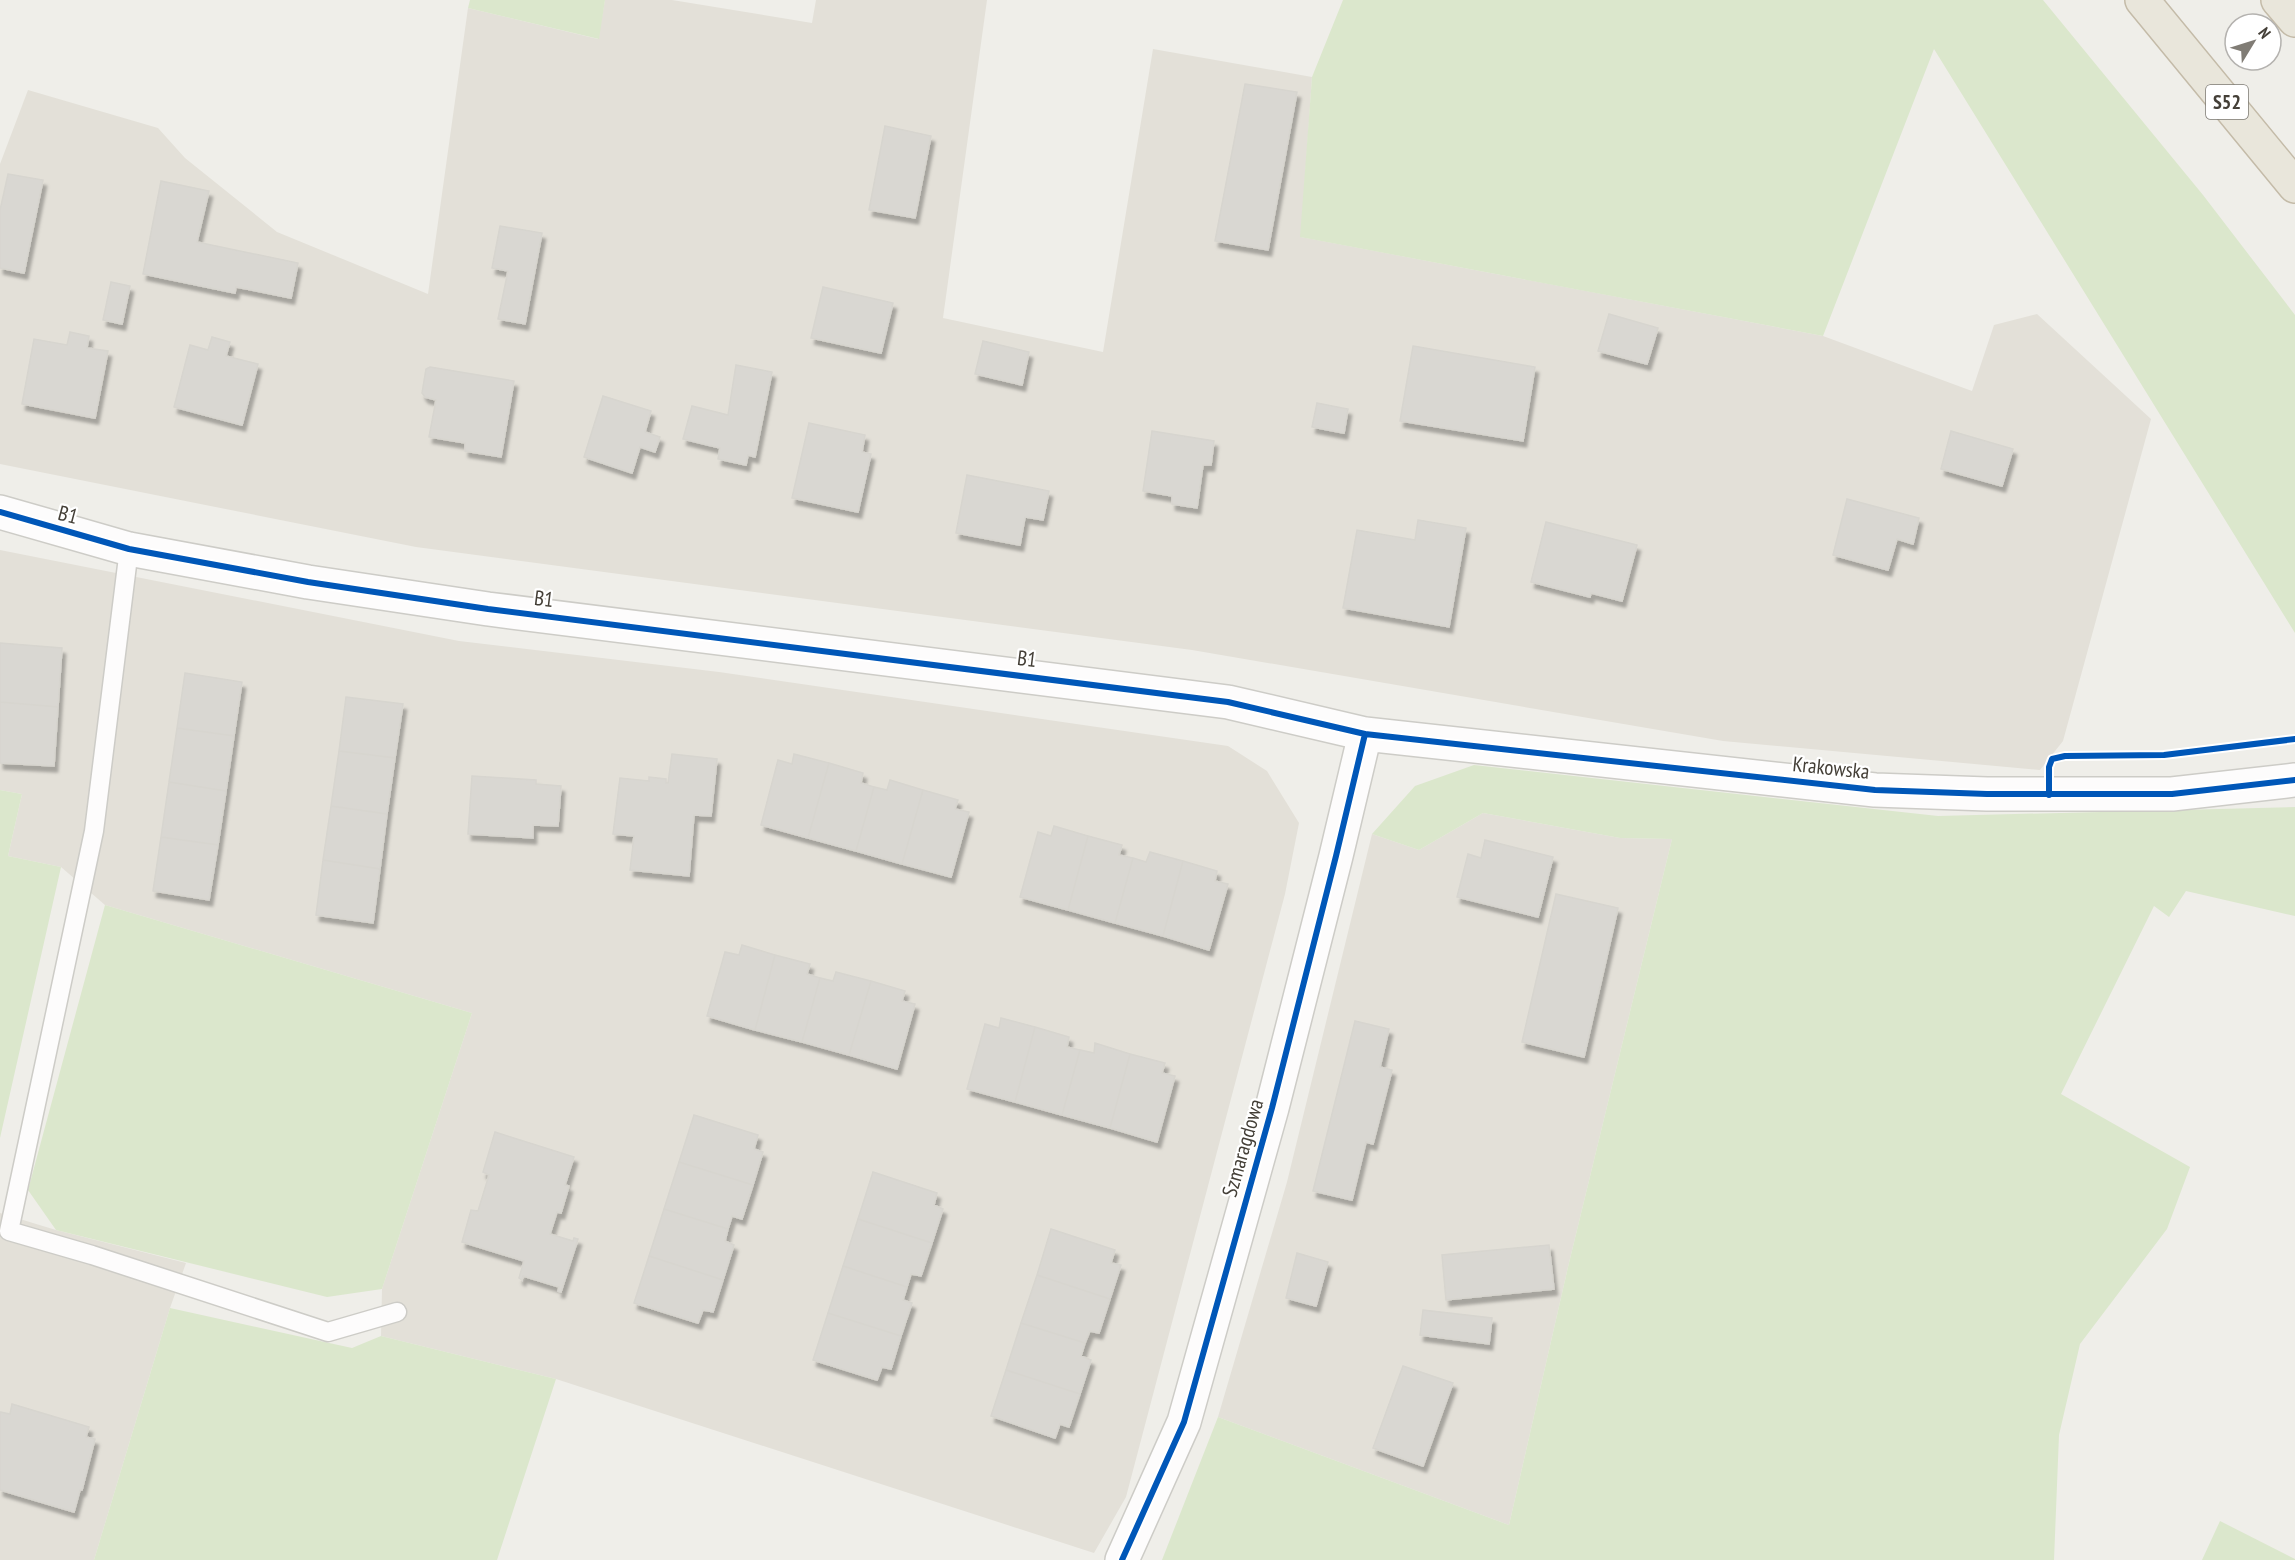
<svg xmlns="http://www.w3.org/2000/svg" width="2295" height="1560" font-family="'PT Sans Narrow',sans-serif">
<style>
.residential{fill:#e3e0d8}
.green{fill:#dbe7cc}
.building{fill:#d9d7d2;stroke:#d7d5cf;stroke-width:1.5;filter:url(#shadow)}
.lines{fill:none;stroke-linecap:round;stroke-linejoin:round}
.service-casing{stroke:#cdccc7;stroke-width:21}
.tertiary-casing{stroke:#cdccc7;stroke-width:36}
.motorway-casing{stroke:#c4bba8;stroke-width:36}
.service{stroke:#fdfcfc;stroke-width:18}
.tertiary{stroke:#fdfcfc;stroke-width:33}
.motorway{stroke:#e9e6db;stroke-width:33}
.cycleway-casing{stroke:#fff;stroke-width:10}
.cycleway{stroke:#0057b8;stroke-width:6}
.labels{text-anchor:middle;stroke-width:4.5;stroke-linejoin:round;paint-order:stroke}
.shield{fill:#fff;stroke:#7c7973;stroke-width:1.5}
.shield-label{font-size:20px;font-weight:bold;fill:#443f37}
.street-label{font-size:21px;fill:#443f37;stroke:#fff}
</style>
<defs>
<filter id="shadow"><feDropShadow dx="3.5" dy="6" stdDeviation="1.5" flood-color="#0004"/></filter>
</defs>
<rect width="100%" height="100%" fill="#efeee9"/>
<path class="residential" d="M605 0H672L812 23 816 0H987L943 318 1103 352 1153 49 1312 77 1301 237 1823 336 1972 391 1994 325 2037 314 2151 419 2063 741 2040 770 1723 741 1192 650 416 547 0 464V164L28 90 158 128 185 158 277 232 428 294 468 8 598 39Z
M0 550 459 641 719 672 1228 746 1267 771 1299 823 1285 894 1126 1497 1094 1553 556 1379 381 1336 382 1289 472 1013 105 905 61 867 8 856 22 794 0 790Z
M1483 813 1620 838 1672 839 1568 1267 1509 1525 1218 1417 1287 1182 1372 834 1419 850Z
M0 1213 56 1230 186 1263 170 1308 94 1560H0Z"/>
<path class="green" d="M470 0H605L599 39 468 8Z
M1343 0H2043L2203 195 2295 315V633L1934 49 1823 336 1300 237 1312 77Z
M1474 765 1938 816 2295 807V916L2186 891 2169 917 2154 906 2061 1094 2190 1167 2167 1229 2080 1344 2059 1435 2054 1560H1162L1218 1417 1509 1525 1568 1267 1672 839 1620 838 1483 813 1419 850 1372 834 1415 786Z
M0 790 22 794 8 856 61 867 0 1138Z
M105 905 472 1013 382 1289 327 1297 56 1230 28 1190Z
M170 1308 352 1348 381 1336 556 1379 497 1560H94Z
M2220 1521 2295 1559V1560H2202Z"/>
<path class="building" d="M1245 84 1297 92 1268 250 1215 241Z
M885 126 931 136 915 218 869 210Z
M8 174 43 180 24 273 0 268V210Z
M161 181 209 191 197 242 298 263 291 298 236 287 235 293 143 274Z
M500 226 542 233 525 324 498 319 508 271 492 268Z
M111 282 130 286 122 324 103 320Z
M823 287 893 303 881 353 811 338Z
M1609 314 1658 328 1647 364 1598 351Z
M70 332 89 336 87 348 108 351 95 418 22 404 34 339 67 345Z
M212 337 230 342 226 356 258 364 242 425 174 407 190 345 208 350Z
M983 341 1029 352 1022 385 975 374Z
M1413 346 1535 367 1523 441 1400 421Z
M736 365 772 372 755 457 748 455 746 465 718 459 720 448 683 439 692 406 728 415Z
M430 367 514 381 501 457 465 451V443L429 437 436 400 425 397 422 393 426 369Z
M603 396 651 411 645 432 660 437 655 452 640 447 632 473 584 457Z
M1317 403 1348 409 1344 433 1312 427Z
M809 423 865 435 862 452 871 454 858 512 792 498Z
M1152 431 1214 441 1211 465H1203L1197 508 1172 504V496L1143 491Z
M1951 431 2013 449 2002 486 1941 469Z
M967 475 1049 491 1043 520 1025 517 1020 545 956 533Z
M1847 499 1919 518 1913 544 1897 539 1888 570 1833 555Z
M1418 520 1466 528 1449 627 1343 608 1357 530 1415 540Z
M1546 522 1637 545 1622 601 1591 593 1590 597 1531 582Z
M0 643 62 648 58 707 0 702Z
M185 673 242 682 234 736 177 728Z
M346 697 403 704 395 758 339 751Z
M0 702 58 707 54 766 0 763Z
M177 728 234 736 226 791 169 782Z
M339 751 395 758 387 814 331 806Z
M672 754 717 759 711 816 694 815 689 876 630 870 634 836 613 834 620 778 649 781V777L666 779V783H668Z
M794 754 829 763 808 838 761 825 778 760 792 764Z
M829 763 863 773 861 783 874 787 856 851 808 838Z
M472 776 536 780V784L561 786 558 826 533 825V838L468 834Z
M890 780 923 790 902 864 856 851 874 787 887 790Z
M169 782 226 791 218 845 161 837Z
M923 790 958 800 955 809 969 812 951 877 902 864Z
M331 806 387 814 380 869 323 860Z
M1054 826 1088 836 1068 910 1020 897 1038 832 1051 836Z
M1088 836 1122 845 1119 855 1133 858 1115 923 1068 910Z
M161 837 218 845 209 900 153 891Z
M1485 840 1553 857 1538 917 1457 897 1468 854 1481 858Z
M1150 852 1183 861 1163 936 1115 923 1133 858 1146 862Z
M323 860 380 869 373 923 316 915Z
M1183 861 1217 871 1215 881 1228 884 1209 950 1163 936Z
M1556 894 1618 908 1584 1057 1522 1042Z
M742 945 775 955 755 1030 707 1016 725 952 739 955Z
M775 955 810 964 807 974 820 978 802 1042 755 1030Z
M836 972 871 981 849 1055 802 1042 820 978 833 981Z
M871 981 905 991 902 1001 915 1004 897 1069 849 1055Z
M1001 1018 1035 1027 1015 1102 967 1089 985 1024 999 1028Z
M1355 1021 1389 1029 1380 1067 1392 1070 1373 1144 1366 1142 1352 1200 1313 1191Z
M1035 1027 1069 1037 1067 1047 1080 1050 1062 1115 1015 1102Z
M1095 1043 1130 1054 1110 1128 1062 1115 1080 1050 1094 1053Z
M1130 1054 1165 1063 1162 1073 1175 1076 1157 1142 1110 1128Z
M694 1115 758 1135 754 1149 763 1152 753 1185 679 1162Z
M495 1132 574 1157 565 1185 569 1186 561 1213 557 1212 550 1234 573 1241 574 1238 578 1239 561 1292 558 1291 559 1287 523 1276 522 1280 519 1278 524 1261 462 1242 471 1210 478 1211 489 1175 483 1172Z
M679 1162 753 1185 742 1219 732 1216 728 1229 664 1209Z
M873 1172 937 1193 934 1205 943 1209 932 1243 858 1219Z
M664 1209 728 1229 725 1241 734 1245 723 1280 649 1256Z
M858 1219 932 1243 921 1276 911 1274 907 1287 843 1266Z
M1051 1229 1115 1250 1111 1263 1121 1265 1110 1299 1037 1275Z
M1549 1245 1554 1289 1446 1300 1442 1255Z
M1297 1253 1328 1262 1316 1306 1286 1298Z
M649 1256 723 1280 713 1312 703 1310 698 1323 634 1303Z
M843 1266 907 1287 903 1300 912 1303 901 1336 828 1313Z
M1037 1275 1110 1299 1099 1333 1090 1331 1085 1343 1021 1323Z
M1423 1310 1492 1318 1489 1344 1420 1335Z
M828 1313 901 1336 891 1369 882 1367 877 1380 813 1360Z
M1021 1323 1085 1343 1081 1356 1091 1360 1080 1394 1006 1370Z
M1403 1366 1453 1383 1423 1466 1373 1448Z
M1006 1370 1080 1394 1069 1427 1060 1424 1055 1438 991 1416Z
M12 1404 89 1427 86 1437 95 1439 82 1490H80L74 1512 0 1490V1412L10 1414Z"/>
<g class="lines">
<g class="service-casing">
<path id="service" d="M129 549 94 831 9 1231 92 1255 328 1332 397 1312"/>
</g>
<g class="tertiary-casing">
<path id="tertiary" d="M0 512 129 549 308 582 488 609 1228 702 1365 734 1875 790 1987 794H2172L2295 780
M1122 1560 1184 1422 1272 1108 1336 856 1365 734"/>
</g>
<g class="motorway-casing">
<path id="motorway" d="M2142 0 2295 186
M2278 0 2295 20"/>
</g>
<use href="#service" class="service"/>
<use href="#tertiary" class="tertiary"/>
<use href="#motorway" class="motorway"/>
<g class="cycleway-casing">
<path id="cycleway" d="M0 512 129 549 308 582 488 609 1228 702 1365 734 1875 790 1987 794H2172L2295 780
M2049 795V767L2052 759 2065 756 2164 755 2295 739
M1122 1560 1184 1422 1272 1108 1336 856 1365 734"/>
</g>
<use href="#cycleway" class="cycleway"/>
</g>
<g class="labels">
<rect class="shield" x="2206" y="85" width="42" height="34" rx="4.5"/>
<g class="shield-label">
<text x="2227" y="109">S52</text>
</g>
<g class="street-label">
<text transform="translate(68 515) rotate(15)" y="7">B1</text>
<text transform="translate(544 599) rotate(7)" y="7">B1</text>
<text transform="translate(1027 659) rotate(7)" y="7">B1</text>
<text transform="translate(1831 768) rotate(6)" y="7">Krakowska</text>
<text transform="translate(1243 1148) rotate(-74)" y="7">Szmaragdowa</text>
</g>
</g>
<g transform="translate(2253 42) rotate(52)"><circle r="28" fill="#ffffff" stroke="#b4b2af" stroke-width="1.5"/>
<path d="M0-4.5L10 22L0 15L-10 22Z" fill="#807c75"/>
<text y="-9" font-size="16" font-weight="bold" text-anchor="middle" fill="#443f37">N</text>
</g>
</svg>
